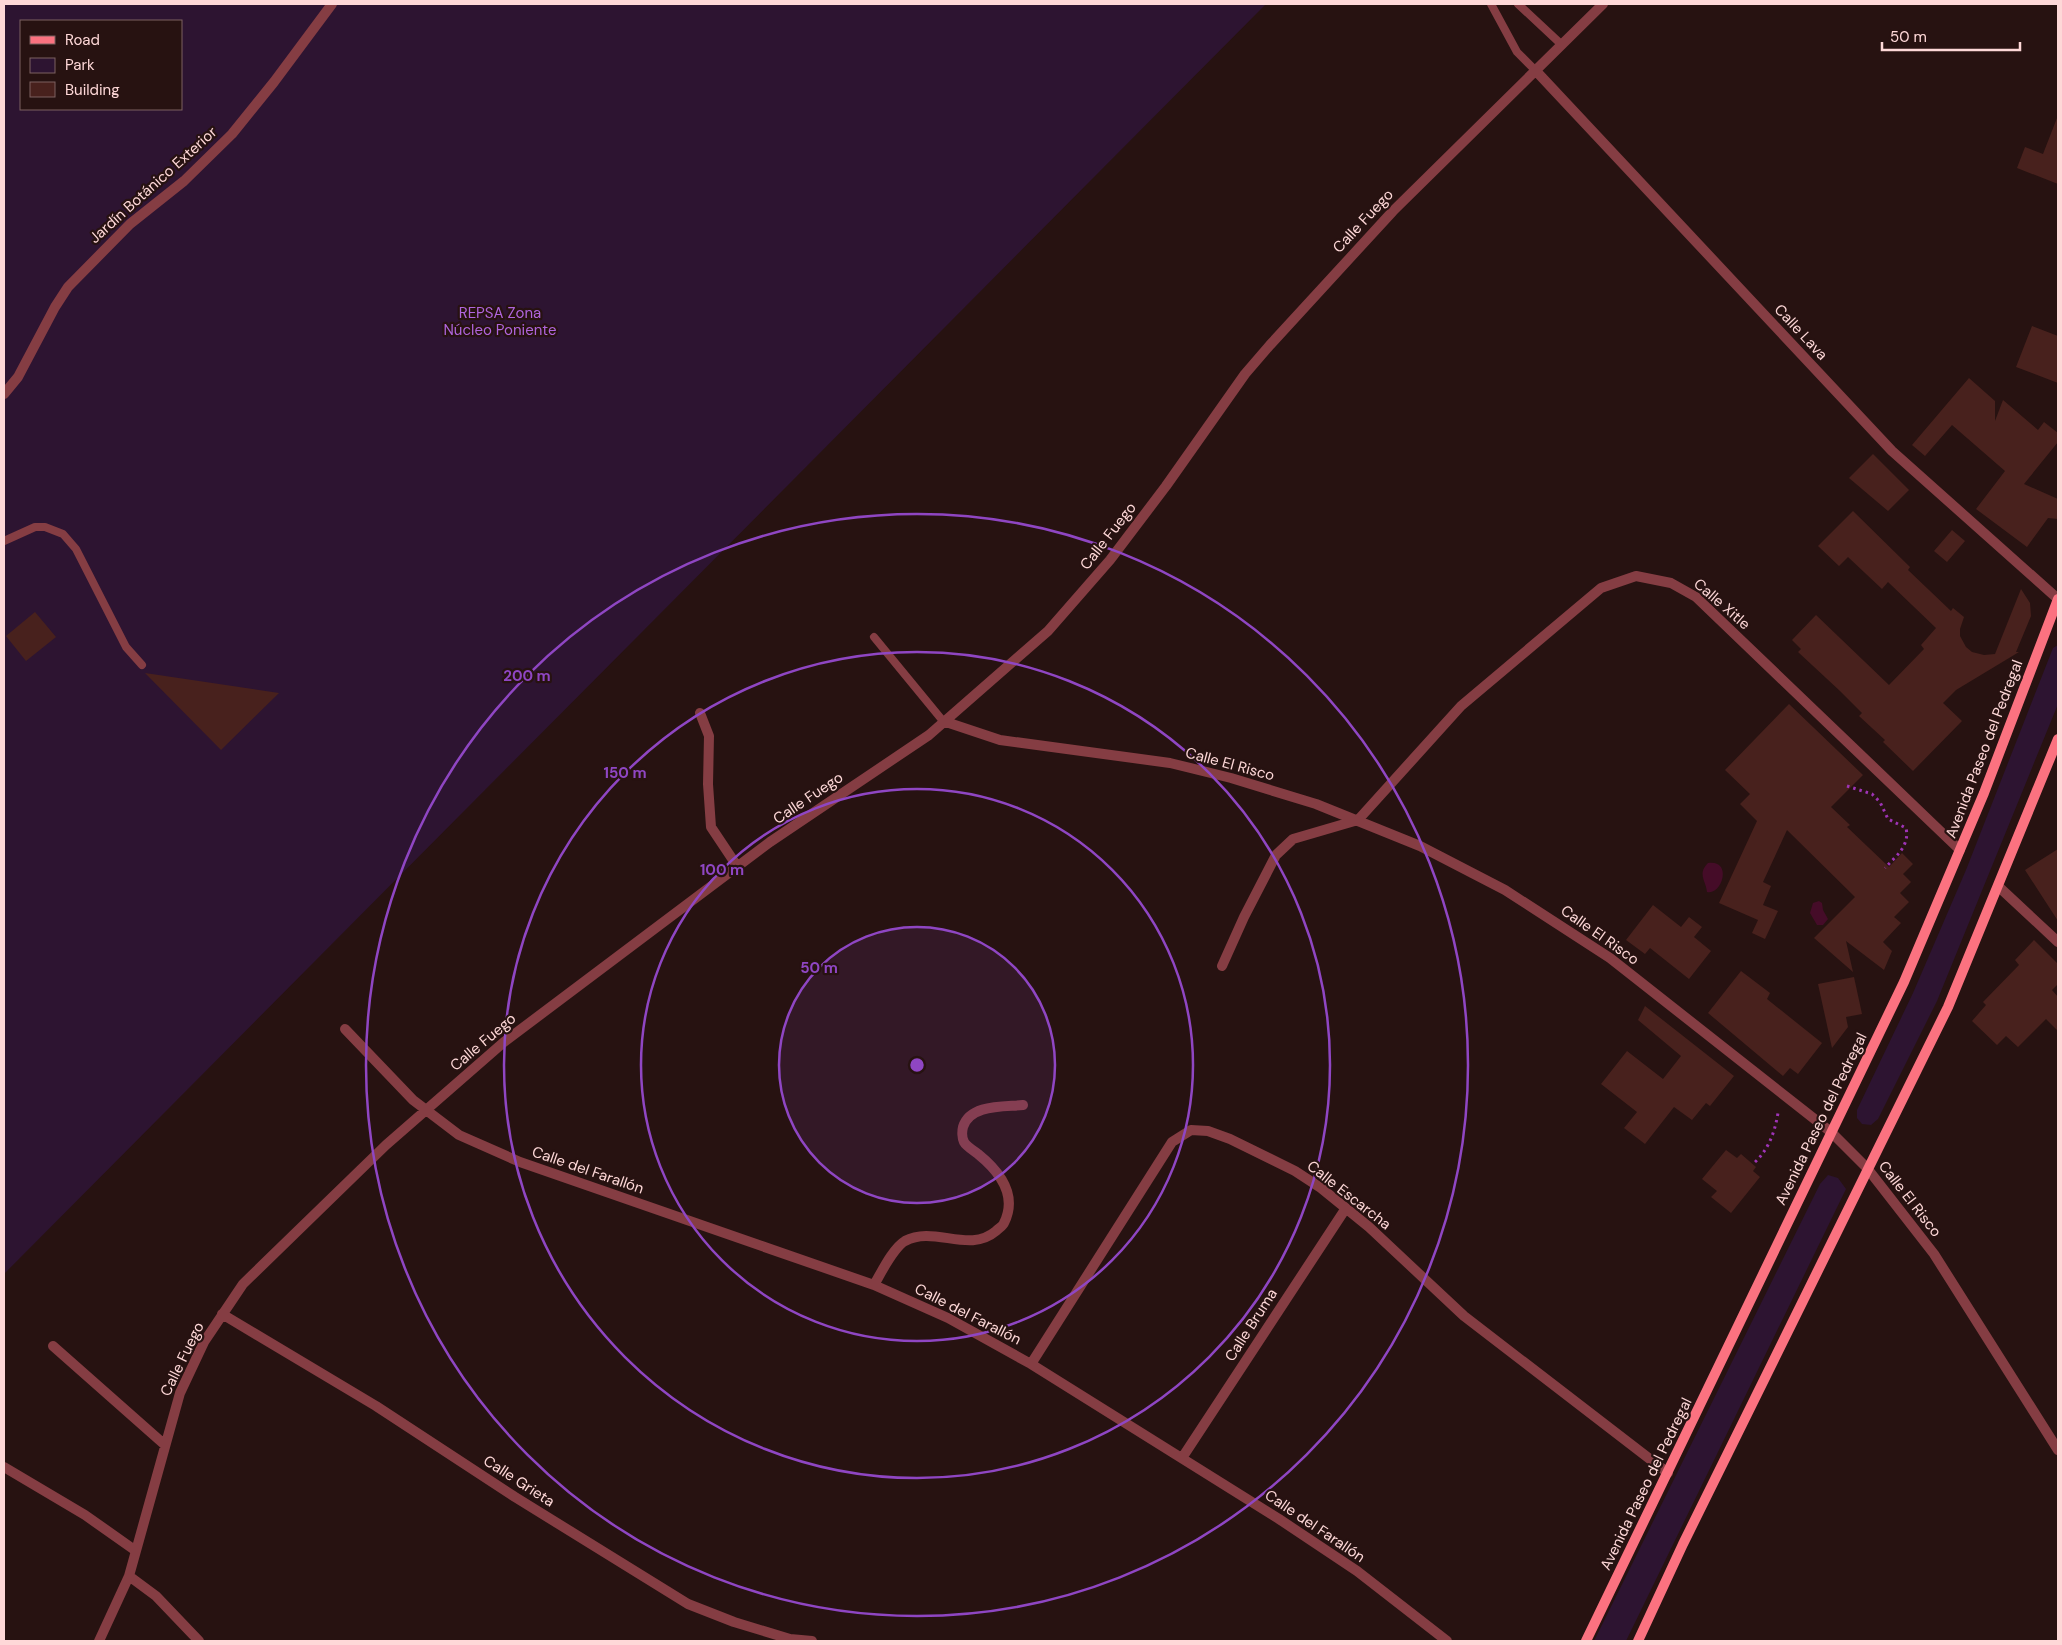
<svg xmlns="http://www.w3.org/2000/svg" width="2062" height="1645" font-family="'DM Sans',sans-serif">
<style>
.green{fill:#2d1431;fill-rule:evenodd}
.water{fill:#450c28}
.building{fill:#48211d}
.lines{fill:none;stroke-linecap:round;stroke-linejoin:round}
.path{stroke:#9e34b6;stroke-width:3;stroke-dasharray:2.5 4;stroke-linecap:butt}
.lane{stroke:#853d43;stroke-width:8}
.street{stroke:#853d43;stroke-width:10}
.secondary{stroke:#fb7280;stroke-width:10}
.ring{fill:none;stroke:#8f46c3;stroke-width:2.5}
.labels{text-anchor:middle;stroke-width:4.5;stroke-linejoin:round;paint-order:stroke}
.street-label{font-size:15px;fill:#fed8d8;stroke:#271211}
.park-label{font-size:15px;fill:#b065dd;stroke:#271211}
.centre{fill:#8f46c3;stroke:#271211;stroke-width:2.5}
.ring-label{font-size:15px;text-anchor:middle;font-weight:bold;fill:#8f46c3;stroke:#271211;stroke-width:4.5;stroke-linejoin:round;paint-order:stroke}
</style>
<rect width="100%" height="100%" fill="#271211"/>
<path class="green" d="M4 4H1266L4 1274ZM21 21H181V109H21Z
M2058 645V704L1937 1001 1878 1119 1871 1125 1862 1124 1857 1118V1110L1913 993 1966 870 2053 648Z
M1828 1175 1838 1178 1846 1189 1626 1641H1594L1820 1184Z"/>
<path class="water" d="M1708 863C1733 859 1722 896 1707 892 1706 881 1697 874 1708 863Z
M1819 901 1822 903 1823 910 1828 919 1823 925H1817L1810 913 1813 903Z"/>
<path class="building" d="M2057 118H2058V184L2017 168 2025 147 2043 154Z
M2032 326 2058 336V383L2016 367Z
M1969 378 1995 401V421L2003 400 2038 430 2044 422 2058 433V442L2024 484 2058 499V519L2048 518 2027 547 1976 509 2005 471 1952 425 1925 456 1912 445Z
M1873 454 1909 490 1888 511 1849 478Z
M1853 511 1910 567 1908 570 1951 611 1953 608 1964 617 1960 629V636L1966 647 1972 652 1984 655 1995 654 2021 589 2030 603 2031 616 2016 652H2019L1956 690 1943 703 1962 721 1913 771 1883 742 1885 740 1859 716 1862 713 1840 691 1798 652 1801 649 1792 640 1816 615 1889 685 1924 649 1921 645 1936 628 1888 582 1882 589 1848 557 1839 566 1818 546Z
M1952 530 1965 541 1947 562 1934 551Z
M35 612 56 637 26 661 6 636Z
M145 673 279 693 221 750Z
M1789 704 1863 775 1831 807 1850 825 1847 827 1889 867 1902 853 1913 864 1903 874 1911 882 1900 893 1909 902 1894 917 1901 923 1883 942 1892 951 1884 970 1846 941 1853 972 1814 938 1855 897 1787 830 1763 882 1771 886 1763 905 1778 911 1765 939 1752 933 1758 920 1719 903 1757 821 1740 804 1750 794 1725 770Z
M2058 849V921L2025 870Z
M1653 905 1681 927 1689 917 1702 927 1694 937 1711 951 1689 979 1650 948 1645 954 1626 940Z
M2034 940 2058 964V984L2052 990 2058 997V1031L2046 1019 2018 1047 2006 1036 1997 1045 1972 1021 1986 1005 1983 1002 2019 965 2015 960Z
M1741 971 1770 993 1767 999 1822 1043 1798 1074 1790 1068 1783 1076 1708 1013Z
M1854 977 1862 1014 1846 1017 1848 1027 1832 1048 1818 984Z
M1645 1006 1734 1076 1710 1106 1706 1103 1692 1120 1674 1107 1645 1144 1624 1128 1637 1112 1601 1084 1627 1051 1663 1079 1681 1056 1638 1020Z
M1726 1150 1737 1158 1741 1154 1756 1167 1753 1171 1760 1177 1731 1213 1711 1197 1717 1191 1702 1179Z"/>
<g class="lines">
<path class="path" d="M1847 786 1872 794 1880 802 1888 819 1906 828C1910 846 1896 856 1885 868
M1755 1162C1769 1149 1775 1131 1778 1113"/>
<path class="lane" d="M1491 4 1517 52 1536 71
M1518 4 1562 45
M4 541 35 527H45L63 534 76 549 126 647 142 665
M874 637 943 721"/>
<path class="street" d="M1536 71 1892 451 2058 599
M4 394 18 377 55 307 68 287 130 224 184 181 232 134 274 82 332 4
M700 713 709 736 708 784 711 827 737 866
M943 721 1000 740 1170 763 1231 778 1316 804 1420 846 1505 890 1610 958 1831 1132 1867 1168 1934 1254 2058 1450
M1999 887 2058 942
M1222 966 1244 917 1276 855 1293 839 1358 820 1461 706 1601 588 1636 576 1671 583 1696 597 1960 850
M345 1029 413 1100 459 1135 520 1162 874 1285 948 1318 1031 1364 1279 1519 1357 1571 1447 1641
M874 1285C881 1273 893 1248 905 1241 934 1225 969 1254 996 1231 999 1228 1003 1226 1004 1223 1018 1195 999 1171 978 1154 974 1151 966 1146 964 1142 962 1138 962 1131 963 1127 970 1104 1004 1107 1023 1105
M222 1314 376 1406 515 1497 688 1604 734 1622 790 1639 812 1641
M53 1346 165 1445
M1031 1364 1172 1142 1191 1130 1208 1131 1230 1139 1295 1171 1321 1188 1369 1227 1464 1316 1668 1473
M1182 1458 1346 1208
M4 1467 85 1515 136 1551
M129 1576 156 1596 199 1641
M99 1641 129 1576 180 1393 204 1342 243 1284 386 1145 504 1042 770 842 929 735 1048 631 1110 560 1166 486 1245 374 1270 345 1393 211 1603 4"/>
<path class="secondary" d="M1586 1641 1904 982 1984 793 2058 599
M1638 1641 1683 1544 1948 1007 2058 739"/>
</g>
<circle cx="917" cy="1065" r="138" fill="#8f46c3" fill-opacity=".12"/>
<g class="ring">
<circle cx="917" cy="1065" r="138"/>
<circle cx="917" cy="1065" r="276"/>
<circle cx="917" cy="1065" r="413"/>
<circle cx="917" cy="1065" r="551"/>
</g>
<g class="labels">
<g class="street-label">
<text transform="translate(153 185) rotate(-42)" y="5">Jardín Botánico Exterior</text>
<text transform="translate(1363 221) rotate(-47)" y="5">Calle Fuego</text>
<text transform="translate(1801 332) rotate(47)" y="5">Calle Lava</text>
<text transform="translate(1108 536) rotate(-52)" y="5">Calle Fuego</text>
<text transform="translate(1722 604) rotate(41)" y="5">Calle Xitle</text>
<text transform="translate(1984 749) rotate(-69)" y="5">Avenida Paseo del Pedregal</text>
<text transform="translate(1230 764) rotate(15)" y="5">Calle El Risco</text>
<text transform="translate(808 798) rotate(-34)" y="5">Calle Fuego</text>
<text transform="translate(1600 935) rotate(35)" y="5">Calle El Risco</text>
<text transform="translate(483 1042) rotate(-40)" y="5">Calle Fuego</text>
<text transform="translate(1821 1119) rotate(-64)" y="5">Avenida Paseo del Pedregal</text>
<text transform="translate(588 1170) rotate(19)" y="5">Calle del Farallón</text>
<text transform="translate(1349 1195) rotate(38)" y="5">Calle Escarcha</text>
<text transform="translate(1910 1199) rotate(52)" y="5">Calle El Risco</text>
<text transform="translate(968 1314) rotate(27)" y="5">Calle del Farallón</text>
<text transform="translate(1251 1325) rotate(-57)" y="5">Calle Bruma</text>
<text transform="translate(182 1359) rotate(-64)" y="5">Calle Fuego</text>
<text transform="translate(519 1481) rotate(33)" y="5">Calle Grieta</text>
<text transform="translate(1646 1484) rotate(-64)" y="5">Avenida Paseo del Pedregal</text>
<text transform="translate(1315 1526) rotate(34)" y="5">Calle del Farallón</text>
</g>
<g class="park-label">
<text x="500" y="318">REPSA Zona<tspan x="500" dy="17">Núcleo Poniente</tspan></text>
</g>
</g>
<circle cx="917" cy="1065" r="8" class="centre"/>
<g class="ring-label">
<text x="527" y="681">200 m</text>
<text x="625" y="778">150 m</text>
<text x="722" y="875">100 m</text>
<text x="819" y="973">50 m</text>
</g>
<rect width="2062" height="1645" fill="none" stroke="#fed8d8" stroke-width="10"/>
<rect x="20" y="20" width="162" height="90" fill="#271211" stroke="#7d6161"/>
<rect x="30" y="36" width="25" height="8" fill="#fb7280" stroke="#7d6161"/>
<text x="65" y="45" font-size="15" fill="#fed8d8">Road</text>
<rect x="30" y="58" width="25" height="15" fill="#2d1431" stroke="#7d6161"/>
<text x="65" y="70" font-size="15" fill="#fed8d8">Park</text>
<rect x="30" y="82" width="25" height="15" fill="#48211d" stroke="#7d6161"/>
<text x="65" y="95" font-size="15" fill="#fed8d8">Building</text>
<path d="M1882 42v8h138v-8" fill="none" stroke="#fed8d8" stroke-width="2.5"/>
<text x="1890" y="42" font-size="15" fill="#fed8d8" stroke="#271211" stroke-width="4" paint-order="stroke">50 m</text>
</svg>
